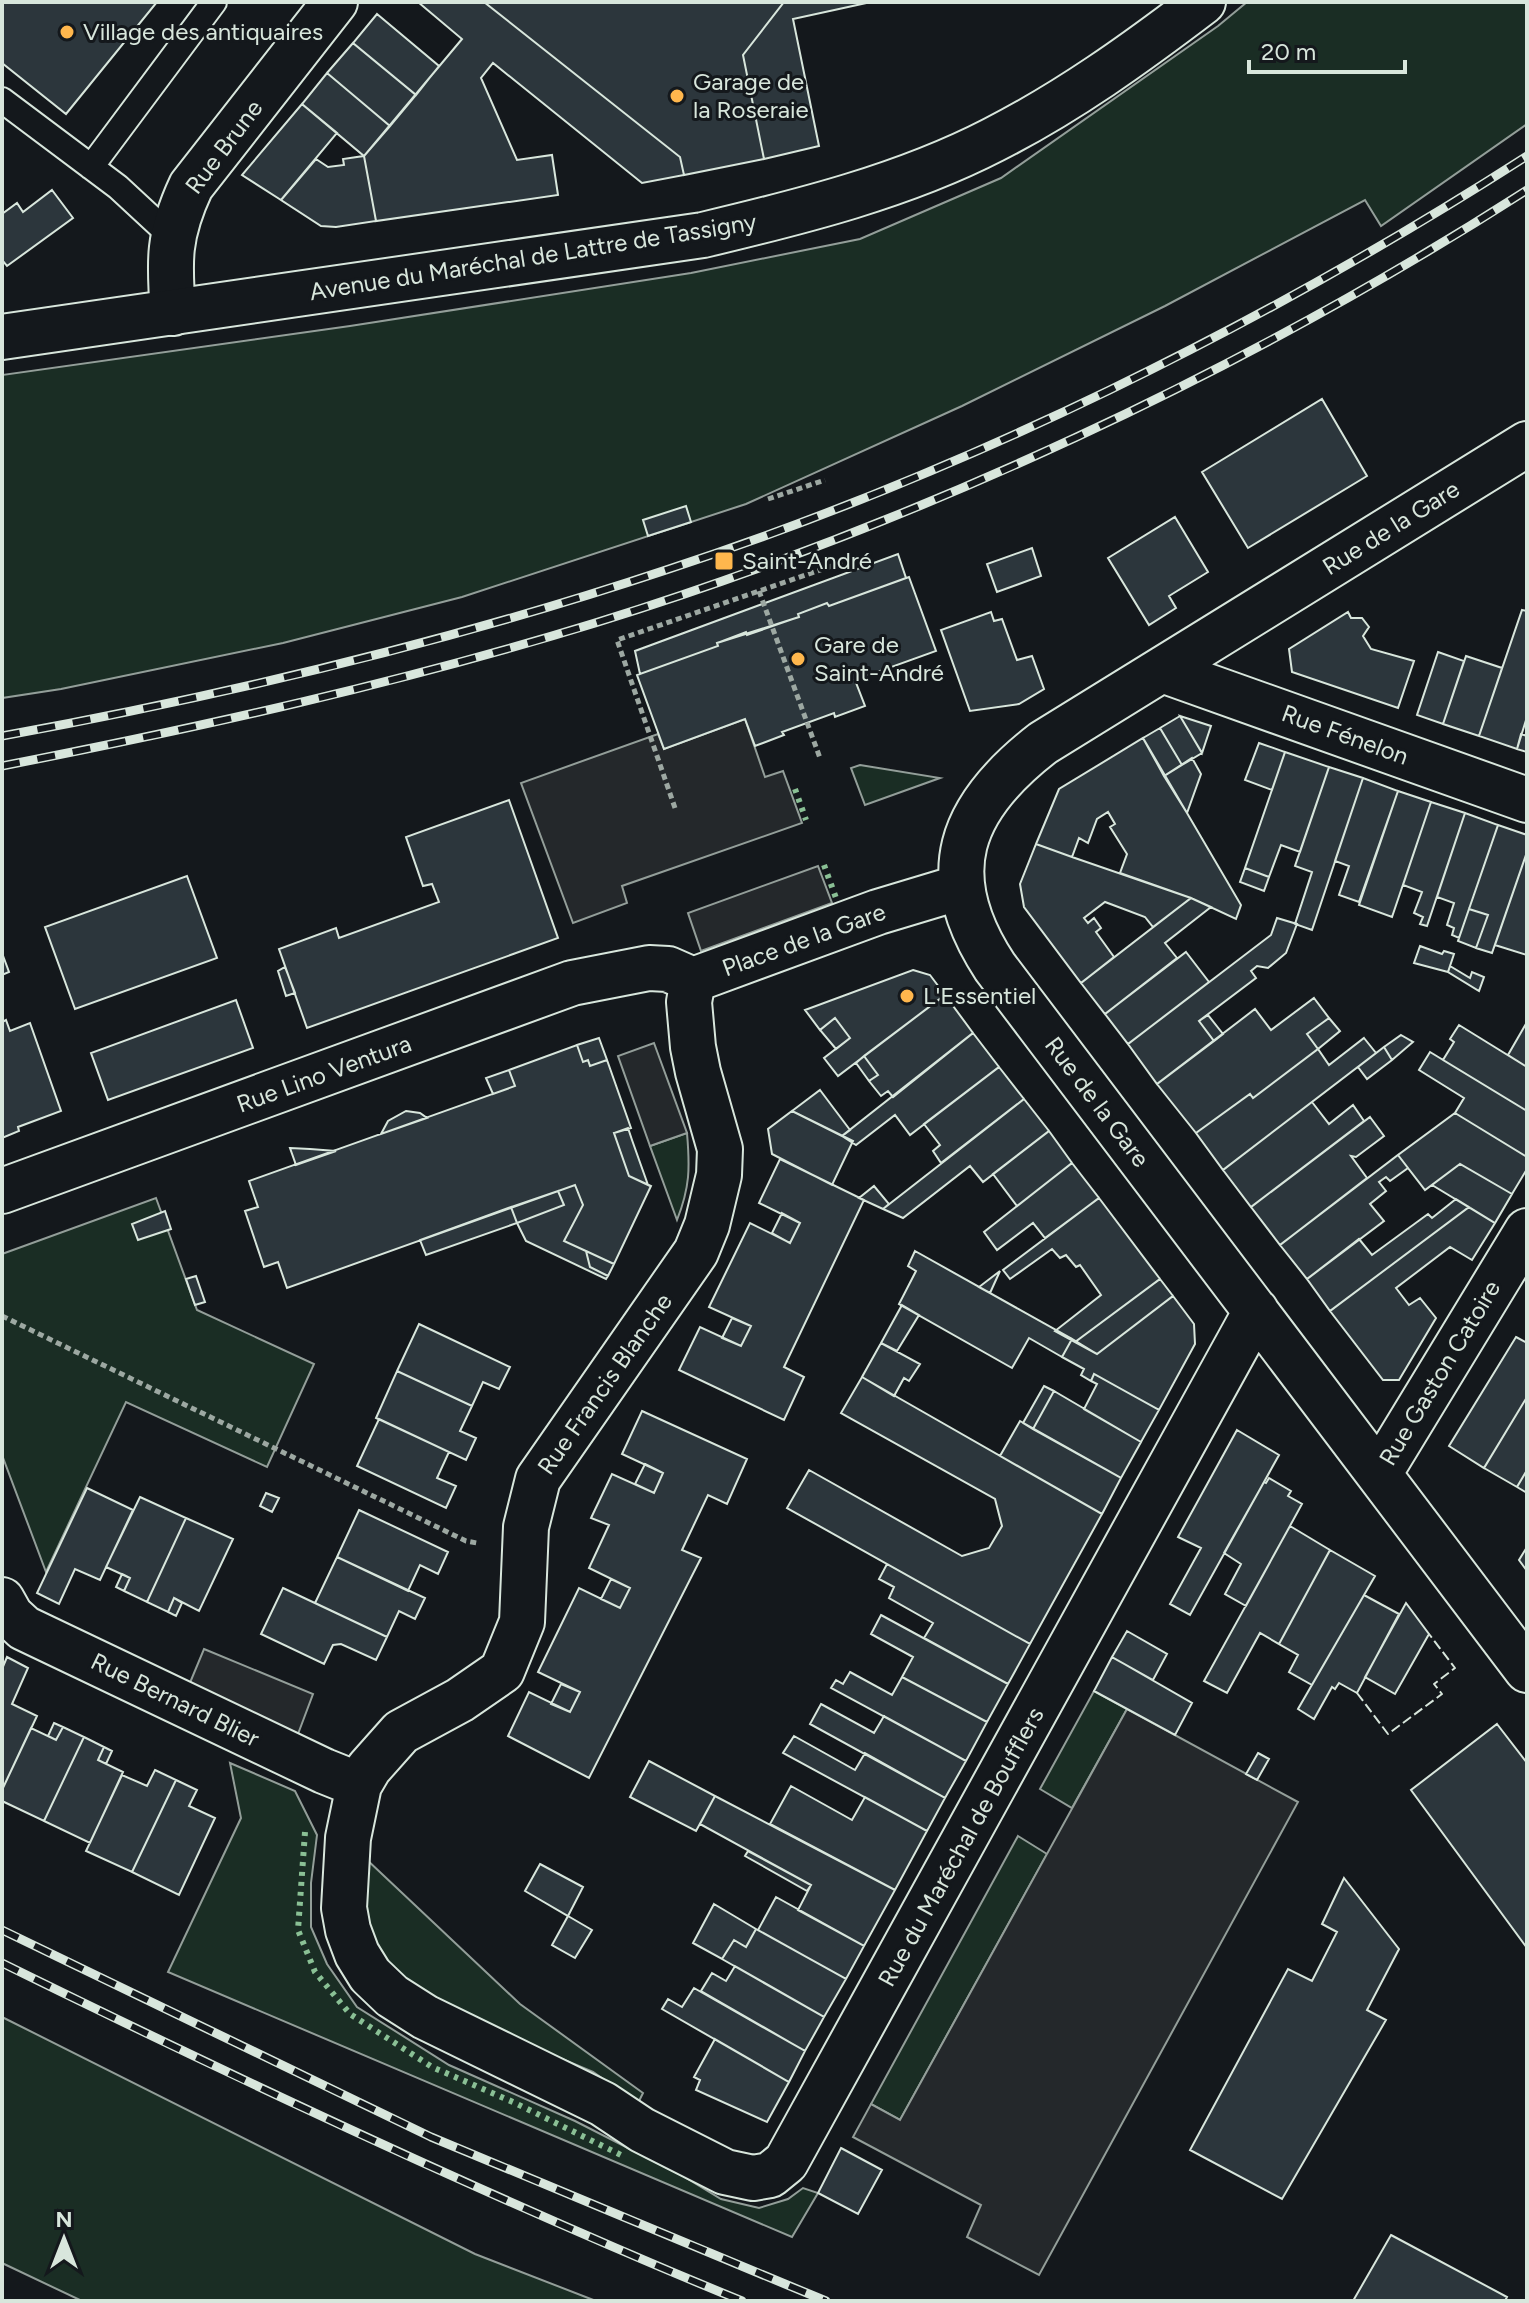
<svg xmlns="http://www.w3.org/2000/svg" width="1529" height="2303" font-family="Figtree,sans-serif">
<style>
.green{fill:#1a2d24;stroke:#939e99;stroke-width:2}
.parking{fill:#24282b;stroke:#939e99;stroke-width:2}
.building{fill:#2c363c;stroke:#d8e6dc;stroke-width:2}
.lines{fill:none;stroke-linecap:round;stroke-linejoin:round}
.lane-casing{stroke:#d8e6dc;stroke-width:28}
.street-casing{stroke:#d8e6dc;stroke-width:48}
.secondary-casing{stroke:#d8e6dc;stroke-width:48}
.path{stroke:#9da8a2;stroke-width:5;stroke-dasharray:6 4;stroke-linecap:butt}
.lane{stroke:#14181c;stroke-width:24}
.street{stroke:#14181c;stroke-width:44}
.secondary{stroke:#14181c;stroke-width:44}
.rail-casing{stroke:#d8e6dc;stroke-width:9}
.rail{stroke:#14181c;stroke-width:6;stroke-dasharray:18;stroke-linecap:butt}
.hedge{stroke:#8ac095;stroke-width:6;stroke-dasharray:4 6;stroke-linecap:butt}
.fence{stroke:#d8e6dc;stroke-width:2;stroke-dasharray:10 4;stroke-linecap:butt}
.poi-dot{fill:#ffb74d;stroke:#14181c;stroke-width:3}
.labels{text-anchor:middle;stroke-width:6;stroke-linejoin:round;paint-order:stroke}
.poi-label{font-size:24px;fill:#d8e6dc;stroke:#14181c;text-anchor:start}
.street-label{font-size:24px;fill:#d8e6dc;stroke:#14181c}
</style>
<rect width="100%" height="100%" fill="#14181c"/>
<path class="green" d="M1247 2H1527V124L1381 226 1365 200 1165 306 962 406 746 504 462 597 283 643 61 689 2 698V375L350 326 691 273 860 239 1001 178 1218 26Z
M860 765 940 778 865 805 851 768Z
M687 1133C690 1168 690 1187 677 1220L650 1146Z
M156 1198 197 1310 314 1364 267 1467 126 1402 46 1572 2 1455V1254Z
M1094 1691 1127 1709 1072 1808 1040 1789Z
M230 1763 295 1791 317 1835 311 1883V1927L327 1964 357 2007 449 2065 575 2121 683 2176 721 2199 759 2208 788 2199 803 2188 818 2193 792 2237 168 1972 241 1818Z
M1018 1836 1047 1854 900 2120 871 2104Z
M365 1858 520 2004 643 2093 638 2103 593 2072 470 2020 391 1970 374 1947 365 1920Z
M2 2017 475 2254 596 2301H82L2 2263Z"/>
<path class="parking" d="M745 719 765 777 783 771 802 823 622 886 627 903 573 923 521 783 658 734 664 749Z
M818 866 832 903 701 951 688 913Z
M654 1043 687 1133 650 1146 618 1056Z
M204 1649 313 1694 298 1734 189 1685Z
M1127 1709 1298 1802 1039 2275 967 2237 981 2205 853 2137 871 2104 900 2120Z"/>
<path class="building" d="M2 2H157L66 114 2 63Z
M418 2H484L680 157 684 175 642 183 493 63 481 78 517 160 552 155 558 195 376 221 364 156 462 39Z
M484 2H784L743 55 764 159 684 175 680 157Z
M784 2H871L793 19 819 146 764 159 743 55Z
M377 14 439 66 416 95 353 43Z
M353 43 416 95 390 126 327 73Z
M327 73 390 126 364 156 302 104Z
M302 104 337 133 281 200 242 175Z
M364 156 376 221 336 227 321 226 281 200 316 159 328 167 344 165 343 159Z
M52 190 73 218 7 266 2 260V214L17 203 23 212Z
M1322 399 1367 476 1248 548 1202 472Z
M686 506 691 522 648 536 643 520Z
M1175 517 1208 572 1169 596 1176 608 1149 625 1108 558Z
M1032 548 1041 576 997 592 987 564Z
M898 554 906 578 829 606 827 603 798 614 799 617 747 635 746 632 717 643 718 646 640 674 635 651Z
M909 577 936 651 855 680 865 706 835 717 834 713 782 732 784 735 755 746 745 719 664 749 637 675 718 646 717 643 799 617 798 614 827 603 829 606Z
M1522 610 1527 611V717L1517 749 1479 736Z
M991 612 994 621 1002 619 1017 660 1032 656 1044 689 1019 704 970 711 941 630Z
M1348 612 1351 618H1362L1369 627 1363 636 1371 649 1414 661 1398 708 1292 672 1289 649Z
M1438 652 1464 661 1443 724 1417 715Z
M1466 656 1502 668 1479 736 1443 724Z
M1180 716 1211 726 1202 753Z
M1180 716 1202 753 1182 765 1160 728Z
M1160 728 1182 765 1164 776 1143 738Z
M1521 734 1527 736V752L1517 749Z
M1143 738 1241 905 1236 919 1191 898 1120 873 1127 854 1110 827 1115 824 1108 812 1097 819 1088 843 1079 838 1072 857 1036 844 1059 789Z
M1259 743 1285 752 1272 790 1245 780Z
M1285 752 1329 767 1300 852 1281 845 1269 877 1245 868Z
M1192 758 1201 774 1187 813 1164 776Z
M1329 767 1363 778 1312 930 1295 924 1312 872 1295 866Z
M1363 778 1398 791 1359 902 1339 895 1349 866 1335 861Z
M1398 791 1431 802 1392 917 1359 905Z
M509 800 558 938 307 1028 279 949 336 928 339 938 439 902 432 884 423 886 406 837Z
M1431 802 1465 813 1427 926 1420 924 1423 917 1414 913 1422 892 1403 885Z
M1465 813 1498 825 1459 938 1452 935 1454 928 1447 925 1454 903 1437 897Z
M1498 825 1527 835V852L1492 953 1476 948 1488 915 1469 909Z
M1036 844 1072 857 1191 898 1153 927 1145 917 1105 902 1084 918 1088 923 1094 918 1101 928 1096 932 1114 957 1081 983 1024 907 1020 884Z
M1527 852V955L1495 945Z
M1245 868 1269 877 1264 891 1240 882Z
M187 876 217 958 75 1009 45 927Z
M1191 898 1211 907 1165 943 1177 958 1105 1014 1081 983Z
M1469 909 1488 915 1476 948 1458 941Z
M1277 918 1297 924 1286 953 1268 968 1257 966 1251 971 1256 978 1199 1021 1214 1041 1157 1084 1128 1044 1271 935Z
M1420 946 1442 954 1444 951 1454 954 1448 972 1414 963Z
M1186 952 1209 982 1128 1044 1105 1014Z
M2 953 9 972 2 975Z
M1450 966 1470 978 1472 972 1484 977 1479 991 1448 972Z
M285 967 295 993 286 996 278 971Z
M913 970 930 975 945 995 838 1076 824 1058 850 1038 835 1018 820 1030 805 1010Z
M945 995 973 1033 893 1097 888 1091 881 1096 869 1081 878 1075 864 1056Z
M1314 998 1329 1018 1307 1034 1318 1049 1253 1098 1250 1094 1196 1133 1157 1084 1255 1009 1271 1030Z
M236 1000 253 1048 108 1100 91 1053Z
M1208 1015 1223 1034 1214 1041 1199 1021Z
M835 1018 850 1038 836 1049 820 1030Z
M1329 1018 1340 1031 1318 1049 1307 1034Z
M6 1020 10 1031 30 1023 61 1111 18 1127 19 1131 2 1138V1022Z
M1527 1022V1067L1508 1055Z
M1459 1025 1527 1067V1111L1443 1060 1454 1042 1450 1039Z
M973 1033 999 1067 910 1135 895 1115 856 1145 842 1136Z
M1401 1035 1413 1042 1392 1060 1384 1047Z
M599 1038 607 1060 590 1066 588 1060 583 1062 577 1045Z
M1364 1038 1376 1053 1223 1170 1196 1133 1250 1094 1253 1098 1318 1049 1329 1065Z
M577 1045 583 1062 588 1060 590 1066 607 1060 631 1128 614 1133 629 1176 651 1186 614 1264 564 1241 583 1205 575 1185 287 1288 278 1262 264 1267 245 1211 258 1207 249 1181 515 1086 509 1070Z
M1384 1047 1392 1060 1367 1079 1358 1067Z
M1430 1052 1527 1111V1157L1455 1113 1464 1098 1419 1070Z
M864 1056 878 1075 869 1081 856 1063Z
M999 1067 1024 1099 941 1163 933 1151 940 1145 924 1124Z
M509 1070 515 1086 493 1094 486 1078Z
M820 1090 850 1130 842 1136 792 1111Z
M1024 1099 1049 1131 983 1182 970 1166 903 1218 883 1209Z
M1312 1102 1329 1124 1353 1105 1364 1121 1251 1207 1223 1170Z
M406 1111 420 1113 427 1118 381 1134 388 1121Z
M792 1111 853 1141 832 1185 772 1154 768 1129Z
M1455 1113 1527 1157V1169L1512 1194 1460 1164 1425 1190 1398 1155Z
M1370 1117 1384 1136 1356 1157 1351 1156 1367 1178 1280 1245 1251 1207Z
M628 1128 632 1140 648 1185 629 1176 614 1133Z
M1049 1131 1072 1163 1017 1206 993 1174Z
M290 1148 310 1149 336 1151 296 1165Z
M1398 1155 1408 1168 1390 1181 1386 1177 1379 1182 1386 1191 1370 1204 1384 1221 1307 1279 1280 1245Z
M780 1159 864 1200 784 1367 804 1377 784 1420 679 1370 700 1327 741 1346 751 1326 709 1307 750 1223 790 1243 800 1223 759 1203Z
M1072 1163 1099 1198 1045 1238 1033 1223 997 1250 984 1232Z
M1460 1164 1512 1194 1495 1223 1432 1185Z
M575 1185 583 1205 564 1241 586 1251 590 1267 608 1276 606 1279 526 1241 517 1223 564 1205 558 1191Z
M874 1186 889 1204 883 1209 859 1198Z
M558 1191 564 1205 517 1223 511 1207Z
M1099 1198 1160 1279 1075 1342 1055 1331 1101 1295 1080 1265 1076 1267 1066 1255 1060 1258 1052 1249 1010 1279 1003 1270Z
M1456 1199 1469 1207 1330 1311 1307 1279 1359 1239 1372 1255 1428 1214 1432 1218Z
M511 1207 517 1223 426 1255 420 1240Z
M1469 1207 1495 1223 1472 1260 1450 1247 1396 1288 1409 1305 1420 1298 1436 1318 1399 1380H1383L1330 1311Z
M165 1211 171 1229 138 1240 132 1224Z
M782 1213 800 1223 790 1243 772 1233Z
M586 1251 614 1264 608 1276 590 1267Z
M915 1251 1072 1339 1062 1357 1029 1338 1012 1368 899 1304 916 1271 908 1266Z
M1000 1271 990 1293 979 1287Z
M196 1276 205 1302 195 1305 186 1279Z
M1160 1279 1173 1296 1097 1354 1075 1342Z
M1173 1296 1194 1324 1195 1344 1159 1410 1094 1374 1091 1381 1081 1375 1084 1369 1062 1357 1072 1339 1097 1354Z
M902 1305 919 1315 897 1351 881 1343Z
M732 1318 751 1326 741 1346 722 1338Z
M419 1324 510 1367 499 1389 483 1382 472 1406 397 1371Z
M1516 1337 1527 1343V1397L1484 1468 1449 1446Z
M881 1343 920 1364 909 1381 904 1378 894 1396 862 1377Z
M397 1371 472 1406 460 1431 476 1438 466 1460 376 1418Z
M1094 1374 1159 1410 1141 1442 1084 1409 1097 1384 1091 1381Z
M862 1377 1102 1514 1030 1644 787 1508 809 1470 962 1556 989 1548 1002 1526 995 1499 841 1413Z
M1044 1386 1054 1391 1033 1429 1023 1423Z
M1054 1391 1141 1442 1121 1478 1033 1429Z
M1527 1397V1470L1517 1487 1484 1468Z
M642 1411 747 1459 727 1504 708 1495 682 1550 701 1558 589 1778 508 1736 529 1692 570 1712 580 1692 538 1672 579 1588 620 1608 630 1588 589 1568 609 1525 591 1518 612 1474 654 1493 663 1473 622 1454Z
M379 1419 449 1452 437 1478 456 1486 446 1508 357 1466Z
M1020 1421 1121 1478 1102 1514 1000 1456Z
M1237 1430 1279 1455 1190 1615 1170 1604 1201 1548 1178 1537Z
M645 1464 663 1473 654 1493 635 1484Z
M1527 1470V1493L1517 1487Z
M1269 1478 1291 1491 1288 1496 1302 1504 1246 1606 1225 1594 1241 1564 1224 1553 1264 1482 1266 1483Z
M87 1488 133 1510 100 1580 75 1569 59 1604 37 1593Z
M266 1493 279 1498 272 1512 260 1506Z
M140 1497 186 1518 147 1602 124 1591 130 1578 106 1567Z
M359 1510 448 1552 438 1574 420 1565 408 1591 337 1557Z
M186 1518 233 1539 199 1611 174 1598 168 1612 147 1602Z
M1290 1526 1330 1550 1279 1644 1260 1633 1227 1693 1204 1681Z
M1527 1547V1571L1519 1560Z
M1330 1550 1375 1576 1312 1685 1289 1672 1298 1655 1279 1644Z
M337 1557 425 1598 415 1619 399 1611 387 1637 315 1603Z
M887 1564 1030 1644 1008 1684 924 1638 933 1623 889 1598 894 1587 879 1579Z
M122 1574 130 1578 124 1591 116 1587Z
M611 1579 630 1588 620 1608 601 1599Z
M283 1588 387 1637 376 1660 341 1644 333 1645 324 1664 261 1634Z
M1364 1595 1399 1614 1357 1693 1339 1683 1335 1689 1332 1687 1314 1719 1298 1709Z
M174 1598 182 1603 176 1616 168 1612Z
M1406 1603 1429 1634 1395 1694 1365 1677Z
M881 1615 1008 1684 987 1722 902 1677 913 1657 871 1634Z
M1127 1631 1167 1654 1153 1680 1112 1657Z
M7 1657 28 1668 12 1704 37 1716 2 1790V1669Z
M1112 1657 1192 1703 1175 1735 1094 1691Z
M850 1672 892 1695 902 1677 987 1722 966 1761 831 1688 836 1680 843 1684Z
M561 1684 580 1692 570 1712 551 1704Z
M821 1704 874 1733 884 1716 966 1761 945 1798 810 1724Z
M54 1723 63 1727 56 1740 48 1736Z
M1497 1724 1527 1763V1948L1411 1790Z
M63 1727 84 1737 44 1821 2 1801V1790L31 1728 56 1740Z
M794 1736 855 1770 865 1753 945 1798 927 1831 783 1753Z
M84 1737 104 1747 98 1760 123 1772 90 1843 44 1821Z
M104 1747 112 1751 106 1764 98 1760Z
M1258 1753 1269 1759 1257 1780 1246 1774Z
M649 1761 715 1796 696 1831 630 1797Z
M155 1770 176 1780 132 1872 86 1851 122 1775 147 1786Z
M176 1780 197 1790 189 1806 215 1818 179 1895 132 1872Z
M791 1786 852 1820 865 1797 927 1831 895 1890 770 1824Z
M715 1796 895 1890 864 1946 798 1910 811 1885 700 1824Z
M748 1851 811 1885 807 1891 745 1856Z
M540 1864 583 1887 568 1916 525 1891Z
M1344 1878 1399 1949 1367 2010 1386 2020 1282 2199 1190 2150 1288 1969 1312 1981 1337 1932 1322 1924Z
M776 1897 864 1946 846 1979 758 1930Z
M714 1904 756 1929 746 1947 734 1940 722 1959 693 1943Z
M568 1916 592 1930 575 1958 552 1945Z
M756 1929 846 1979 824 2017 722 1959 734 1940 746 1947Z
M735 1966 824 2017 805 2051 701 1991 712 1973 726 1981Z
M694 1988 805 2051 789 2082 662 2009 668 1999 682 2007Z
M715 2039 789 2082 767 2122 696 2090 700 2080 694 2077Z
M841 2148 882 2170 858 2214 818 2193Z
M1391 2235 1507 2297 1505 2301H1353Z"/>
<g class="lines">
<g class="lane-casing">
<path id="lane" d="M2 100 118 187 172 237
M91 167 214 2"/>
</g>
<g class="street-casing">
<path id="street" d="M173 313C169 261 168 235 191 186L335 2
M1527 444 1043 743C959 808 934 874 995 967L1527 1670
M1162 670 1527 800
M693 980 689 1002 693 1047 698 1072 720 1149 719 1175 707 1225 696 1252 538 1479 526 1527 522 1622 502 1671 460 1700 401 1732 369 1768 359 1785 348 1838 344 1908 348 1930 357 1954 370 1975 392 1996 425 2017 603 2104 642 2130 725 2172 753 2178 770 2175 786 2162 1256 1311
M2 1191 572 983 649 968 668 969 693 980 878 912 961 887
M1379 1474 1527 1231
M2 1600 11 1616 24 1628 324 1771 359 1785"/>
</g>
<g class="secondary-casing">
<path id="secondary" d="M2 337 703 235C800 212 904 186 993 140 1068 102 1136 53 1203 2"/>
</g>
<path class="path" d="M768 499 825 480
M759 591 820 758
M675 808 617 640 852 559
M2 1316 466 1541 477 1543"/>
<use href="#lane" class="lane"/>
<use href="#street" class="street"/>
<use href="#secondary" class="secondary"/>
<g class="rail-casing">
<path id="rail" d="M2 736C227 695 449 642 666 570 966 472 1262 326 1527 156
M2 766C202 727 400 683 595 623 918 523 1242 373 1527 190
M2 1930 431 2137 826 2301
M2 1963C246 2083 491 2198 742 2301"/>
</g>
<use href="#rail" class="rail"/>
<path class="hedge" d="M795 789 806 820
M824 865 836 898
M305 1832 298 1930 315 1972 350 2014 432 2067 513 2102 621 2155"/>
<path class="fence" d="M1357 1693 1388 1734 1438 1697 1442 1694 1434 1684 1455 1668 1429 1634"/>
</g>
<g class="poi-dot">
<circle cx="67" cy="32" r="8"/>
<circle cx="677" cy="96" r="8"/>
<rect x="714" y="551" width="20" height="20" rx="4"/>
<circle cx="798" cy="659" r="8"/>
<circle cx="907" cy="996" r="8"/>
</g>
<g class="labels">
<g class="poi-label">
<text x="83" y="40">Village des antiquaires</text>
<text x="693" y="90">Garage de<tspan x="693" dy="28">la Roseraie</tspan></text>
<text x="742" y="569">Saint-André</text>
<text x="814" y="653">Gare de<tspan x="814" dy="28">Saint-André</tspan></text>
<text x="923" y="1004">L'Essentiel</text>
</g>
<g class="street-label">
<text transform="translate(224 147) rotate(-53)" y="8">Rue Brune</text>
<text transform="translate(533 257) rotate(-9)" y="8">Avenue du Maréchal de Lattre de Tassigny</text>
<text transform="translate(1391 528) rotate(-32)" y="8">Rue de la Gare</text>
<text transform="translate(1345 735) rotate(20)" y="8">Rue Fénelon</text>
<text transform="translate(804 940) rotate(-20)" y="8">Place de la Gare</text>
<text transform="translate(324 1074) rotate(-20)" y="8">Rue Lino Ventura</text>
<text transform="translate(1097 1102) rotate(53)" y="8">Rue de la Gare</text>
<text transform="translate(1440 1373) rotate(-59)" y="8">Rue Gaston Catoire</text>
<text transform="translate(605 1384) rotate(-55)" y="8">Rue Francis Blanche</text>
<text transform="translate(175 1700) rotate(26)" y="8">Rue Bernard Blier</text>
<text transform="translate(961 1847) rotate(-61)" y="8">Rue du Maréchal de Boufflers</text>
</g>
</g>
<rect width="1529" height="2303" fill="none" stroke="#d8e6dc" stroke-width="8"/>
<g transform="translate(64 2239)" stroke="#14181c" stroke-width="6" paint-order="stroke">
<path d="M0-6L14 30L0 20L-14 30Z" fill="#d8e6dc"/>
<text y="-12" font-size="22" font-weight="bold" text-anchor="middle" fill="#d8e6dc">N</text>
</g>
<path d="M1249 60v12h156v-12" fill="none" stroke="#d8e6dc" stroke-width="4"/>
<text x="1261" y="60" font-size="24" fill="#d8e6dc" stroke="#14181c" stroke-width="6" paint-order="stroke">20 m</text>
</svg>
